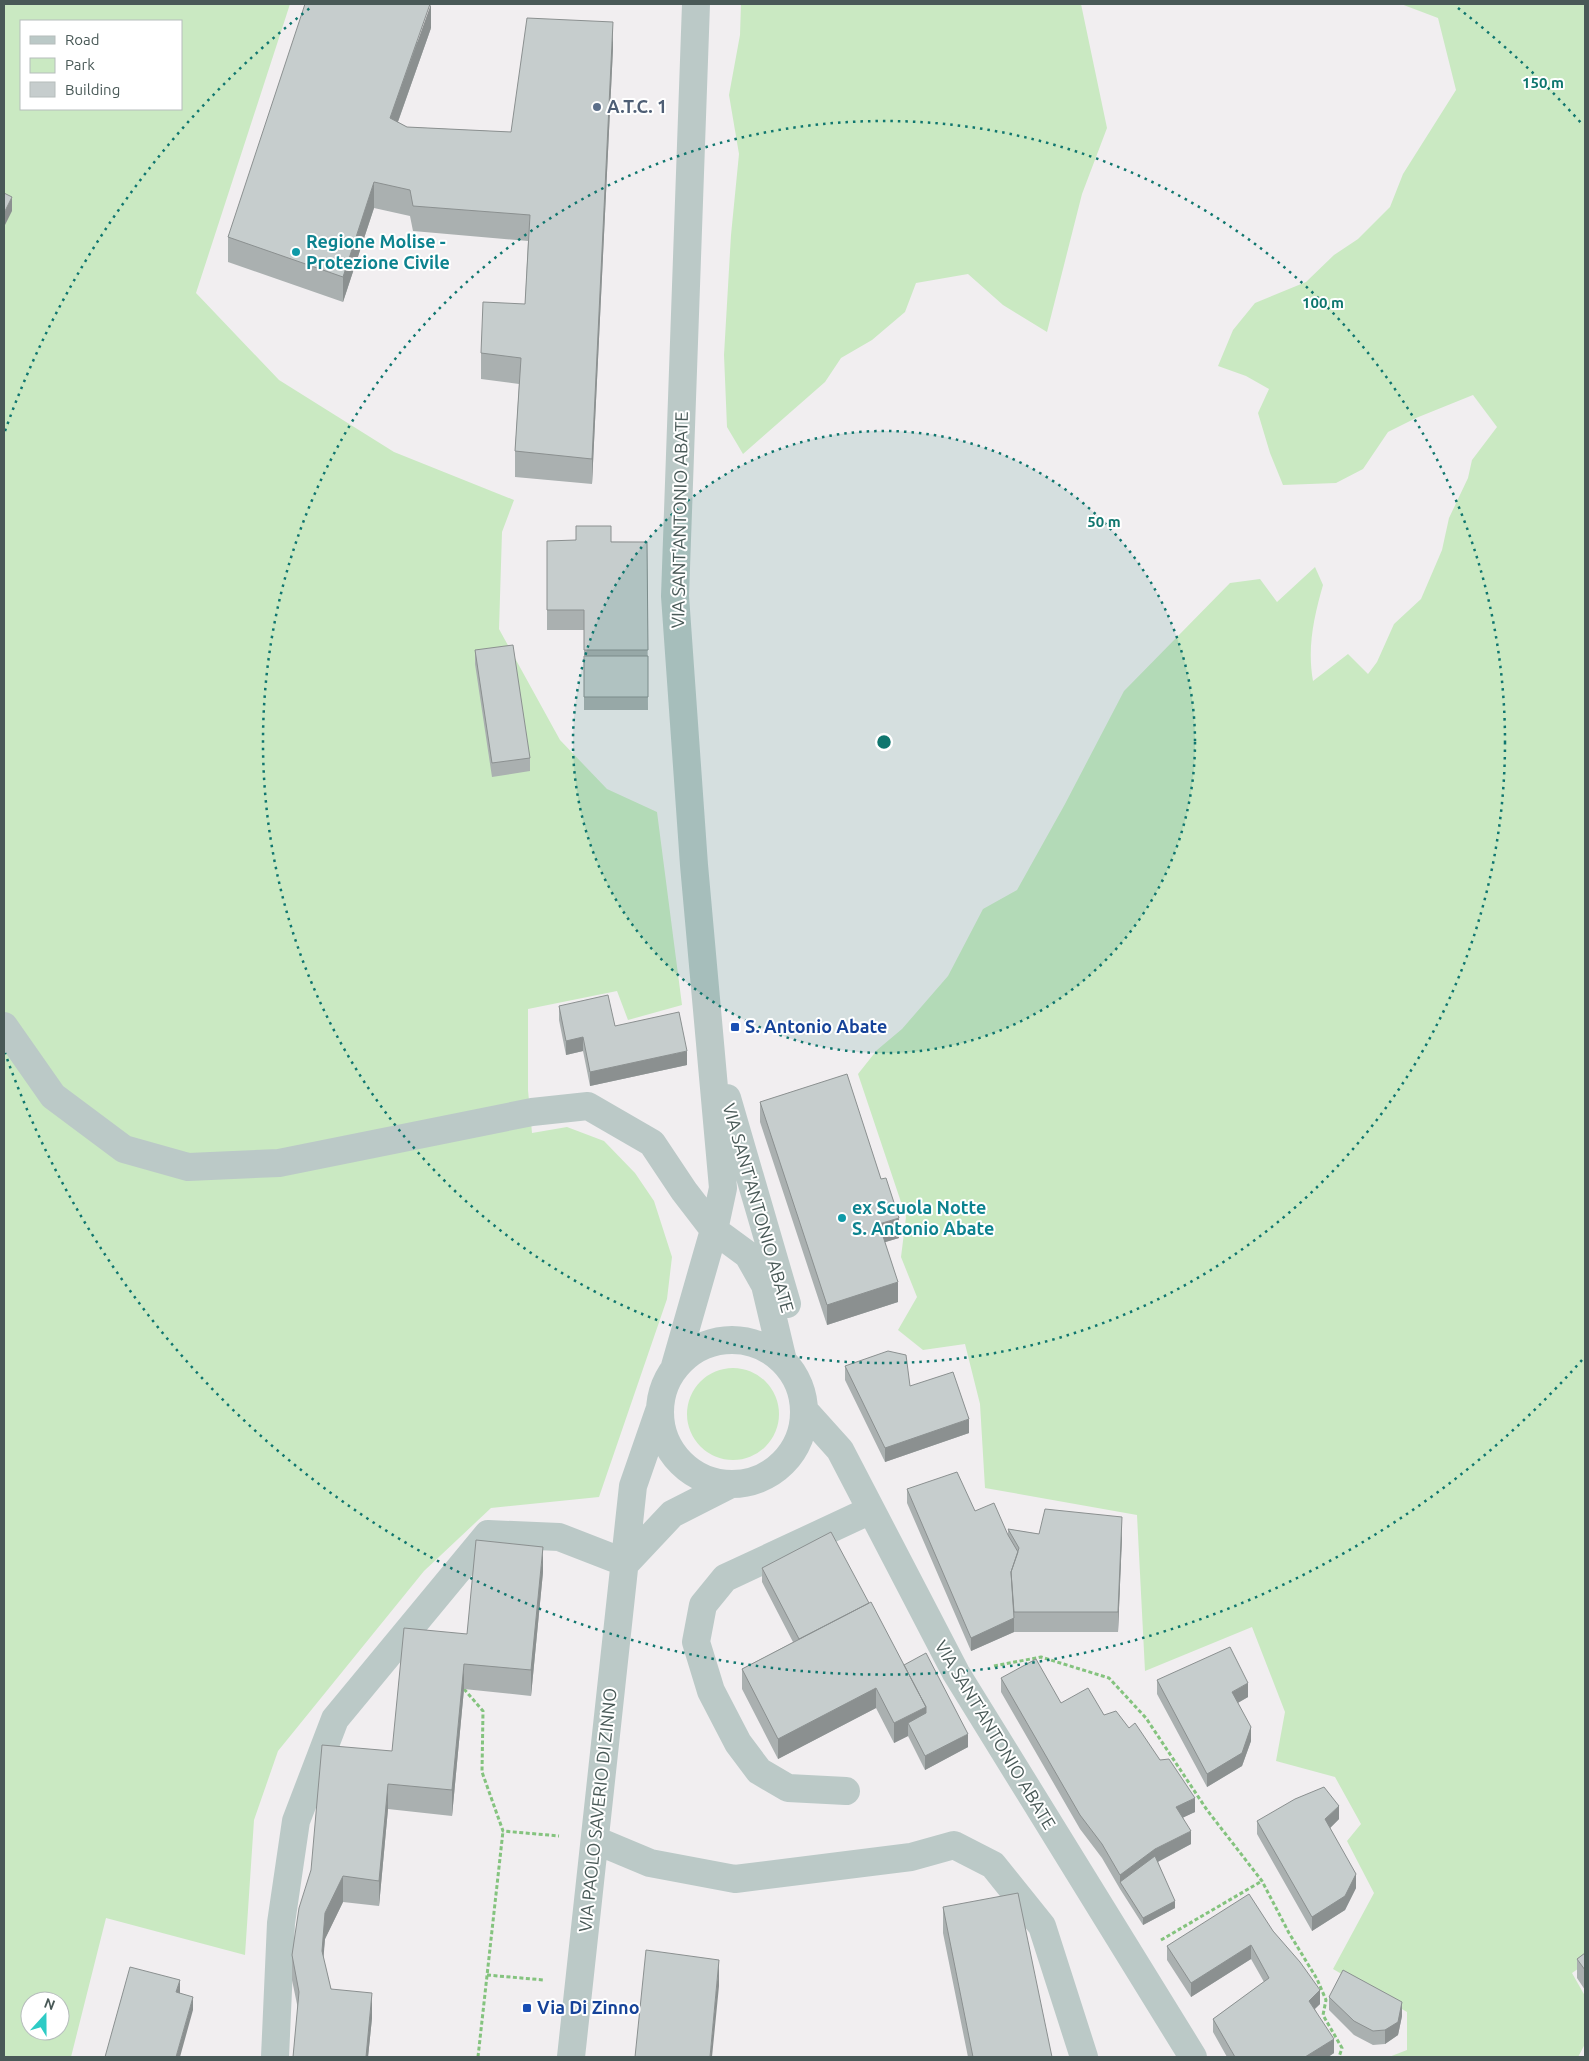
<svg xmlns="http://www.w3.org/2000/svg" width="1589" height="2061" font-family="Ubuntu,sans-serif">
<style>
.green{fill:#cae9c2;fill-rule:evenodd}
.lines{fill:none;stroke-linecap:round;stroke-linejoin:round}
.path{stroke:#84c37e;stroke-width:3;stroke-dasharray:4 2.5;stroke-linecap:butt}
.minor{stroke:#bbc9c7;stroke-width:28}
.wall{fill:#aab0b0}
.shaded-wall{fill:#8b9090}
.building{fill:#c6cdcd;stroke:#8b9090}
.ring{fill:none;stroke:#0f766e;stroke-width:2.5;stroke-dasharray:2.5 5}
.service-dot{fill:#5c6f8a;stroke:#fff;stroke-width:2}
.culture-dot{fill:#0f9aa8;stroke:#fff;stroke-width:2}
.transit-dot{fill:#1a4fb4;stroke:#fff;stroke-width:2}
.labels{text-anchor:middle;stroke-width:4;stroke-linejoin:round;paint-order:stroke}
.service-label{font-size:18px;font-weight:bold;fill:#4e5e75;stroke:#fff;text-anchor:start}
.culture-label{font-size:18px;font-weight:bold;fill:#0d838f;stroke:#fff;text-anchor:start}
.street-label{font-size:18px;fill:#495957;stroke:#fff}
.transit-label{font-size:18px;font-weight:bold;fill:#164399;stroke:#fff;text-anchor:start}
.centre{fill:#0f766e;stroke:#fff;stroke-width:2.5}
.ring-label{font-size:15px;text-anchor:middle;font-weight:bold;fill:#0f766e;stroke:#fff;stroke-width:4;stroke-linejoin:round;paint-order:stroke}
</style>
<rect width="100%" height="100%" fill="#f1eef0"/>
<path class="green" d="M4 4H290L196 293 279 380 394 452 514 500 502 532 499 629 560 740 607 789 657 812 682 1005 628 1020 617 991 528 1009V1090L532 1133 567 1127 604 1141 635 1173 654 1201 672 1257 667 1299 599 1497 491 1508 424 1571 278 1751 254 1820 245 1955 106 1918 71 2057H4ZM21 21H181V109H21ZM30 2001H60V2031H30Z
M741 4H1081L1107 128 1082 194 1047 332 1003 305 968 274 916 283 905 312 872 340 841 358 825 382 743 454 727 427 724 355 731 235 739 154 729 95 740 35Z
M1401 4H1585V1964L1572 1973 1585 1996V2044L1578 2057H1389L1407 2050V2012L1333 1969 1374 1893 1347 1841 1361 1824 1335 1777 1276 1761 1285 1712 1252 1627 1145 1671 1137 1515 985 1488 980 1404 965 1344 923 1350 898 1330 917 1297 901 1257 906 1217 858 1074 877 1050 902 1029 948 976 983 909 1017 890 1065 804 1124 691 1230 583 1260 579 1277 602 1315 567 1323 585C1314 617 1307 647 1313 681L1348 654 1368 674 1377 662 1394 624 1421 599 1442 550 1449 518 1468 478 1472 460 1497 427 1473 395 1416 418 1388 432 1363 469 1336 483 1283 485 1270 453 1258 413 1269 389 1246 376 1218 366 1233 330 1255 303 1306 282 1334 255 1358 239 1390 207 1403 174 1456 90 1438 18Z
M687 1414a46 46 0 1 1 92 0a46 46 0 1 1-92 0Z"/>
<g class="lines">
<path class="path" d="M994 1666 1041 1657 1109 1678 1146 1718 1207 1810 1262 1881 1289 1933 1317 1979 1326 2000 1323 2015 1342 2048 1339 2057
M464 1689 483 1711 482 1772 503 1831 559 1836
M1161 1940 1262 1881
M487 1975 544 1980
M478 2057 503 1831"/>
<path class="minor" d="M4 1026 53 1096 124 1149 188 1167 279 1163 532 1112 588 1106 652 1143 684 1191 714 1230 748 1255 765 1285 783 1361
M727 1098 787 1304
M660 1412a72 72 0 1 1 144 0a72 72 0 1 1-144 0Z
M675 1366 714 1230 723 1188 694 865 675 596 696 4
M804 1410 840 1450 956 1673 1193 2057
M626 1563 672 1514 731 1484
M846 1791 788 1788 759 1771 738 1743 711 1691 696 1642 703 1605 725 1578 871 1510
M595 1840 650 1863 735 1879 911 1857 954 1845 993 1865 1042 1926 1084 2057
M275 2057 281 1923 296 1821 335 1719 488 1534 559 1537 626 1563
M571 2057 633 1486 659 1411"/>
</g>
<path class="wall" d="M431 28 398 122 407 127 511 132 613 48 592 484 515 477V451L519 384 481 379V353L525 304 528 241 413 231 410 216 374 208 343 302 228 262V237Z
M547 541 647 542 648 710H584V630H547Z
M475 650 530 758V771L492 777 475 664Z
M559 1006 615 1026 687 1065 590 1086 583 1051 566 1055 559 1020Z
M760 1102 899 1238 885 1242 898 1302 827 1325 760 1122Z
M845 1366 910 1386 969 1433 885 1462 845 1380Z
M907 1489 975 1511 1008 1535V1529L1039 1534 1122 1537 1118 1632H1014L971 1651 907 1503Z
M762 1568 869 1603 904 1665 968 1747 925 1770 908 1736 894 1743 876 1708 778 1759 742 1689V1669L793 1642 762 1582Z
M543 1572 531 1696 464 1689 452 1816 388 1809 379 1906 343 1902 325 1939 323 1957 331 1989 372 2018 368 2057H293L298 2009 292 1980V1955L392 1751 467 1634Z
M1001 1678 1061 1703 1104 1715 1129 1728 1160 1760 1195 1812 1183 1817 1191 1844 1158 1862 1175 1908 1143 1925 1120 1889 1102 1858 1080 1829 1001 1692Z
M1157 1680 1248 1697 1238 1703 1251 1741 1242 1766 1207 1787 1157 1694Z
M1339 1819 1330 1828 1356 1888 1345 1910 1312 1931 1257 1834V1821Z
M943 1907 1052 2057H968L943 1933Z
M1273 1931 1320 2004 1315 2009 1334 2053 1328 2057H1227L1213 2032V2019L1264 1982 1251 1959 1191 1997 1167 1960V1946Z
M1585 1953V1990L1577 1978V1959Z
M1329 1997 1402 2016 1398 2035 1385 2044 1373 2045 1354 2035 1329 2010Z"/>
<path class="shaded-wall" d="M431 4V28L390 144V118Z
M613 22V48L592 484V459Z
M374 182V208L343 302V277Z
M12 197V211L4 227V213Z
M583 1037V1051L566 1055V1041Z
M687 1051V1065L590 1086V1072Z
M899 1218V1238L879 1244V1224Z
M898 1282V1302L827 1325V1305Z
M969 1419V1433L885 1462V1448Z
M1122 1517V1537L1118 1632V1612Z
M543 1547V1572L531 1696V1670Z
M1014 1618V1632L971 1651V1638Z
M464 1664V1689L452 1816V1790Z
M1248 1683V1697L1232 1706V1692Z
M876 1688V1708L778 1759V1739Z
M926 1707V1727L908 1723V1736L894 1743V1723Z
M1251 1727V1741L1242 1766 1207 1787V1774Z
M968 1734V1747L925 1770V1756Z
M388 1784V1809L379 1906V1881Z
M1195 1798V1812L1176 1821V1807Z
M1339 1806V1819L1325 1833V1819Z
M1191 1831V1844L1120 1882V1875L1155 1849Z
M1356 1874V1888L1345 1910 1312 1931V1917Z
M343 1876V1902L325 1939 322 1976V1951L325 1913Z
M1175 1901V1908L1143 1925V1918Z
M1251 1945V1959L1191 1997V1983Z
M719 1960V1986L712 2057H710Z
M180 1980V1994L176 1992Z
M1320 1990V2004L1309 2014V2001Z
M372 1993V2018L368 2057H366Z
M193 1997V2010L180 2057H176Z
M1402 2002V2016L1398 2035 1385 2044V2030Z
M1334 2039V2053L1328 2057H1305Z"/>
<path class="building" d="M305 4H430L390 118 407 127 511 132 527 18 613 22 592 459 515 451 521 358 481 353 483 302 525 304 530 215 413 206 410 190 374 182 343 277 228 237Z
M4 193 12 197 4 213Z
M576 526H611V542H647L648 650H584V610H547V541L576 540Z
M513 645 530 758 492 763 475 650Z
M584 656H648V697H584Z
M608 995 615 1026 679 1012 687 1051 590 1072 583 1037 566 1041 559 1006Z
M847 1074 881 1179 886 1178 899 1218 879 1224 898 1282 827 1305 760 1102Z
M888 1351 906 1355 910 1386 953 1372 969 1419 885 1448 845 1366Z
M957 1472 975 1511 994 1503 1008 1535 1018 1552 1011 1572 1014 1618 971 1638 907 1489Z
M1045 1509 1122 1517 1118 1612H1014L1011 1572 1019 1548 1008 1529 1039 1534Z
M831 1532 869 1603 799 1639 762 1568Z
M476 1540 543 1547 531 1670 464 1664 452 1790 388 1784 379 1881 343 1876 325 1913 322 1951 331 1989 372 1993 366 2057H293L299 1992 292 1955 299 1908 311 1870 322 1745 392 1751 404 1628 467 1634Z
M871 1602 926 1707 894 1723 876 1688 778 1739 742 1669Z
M1230 1647 1248 1683 1232 1692 1251 1727 1242 1753 1207 1774 1157 1680Z
M926 1653 968 1734 925 1756 908 1723 926 1713V1707L904 1665Z
M1036 1659 1061 1703 1088 1688 1104 1715 1116 1711 1129 1728 1135 1723 1160 1760 1169 1759 1195 1798 1176 1807 1191 1831 1155 1849 1120 1875 1102 1844 1080 1815 1001 1678Z
M1324 1787 1339 1806 1325 1819 1356 1874 1345 1896 1312 1917 1257 1821 1295 1799Z
M1155 1856 1175 1901 1143 1918 1120 1882Z
M1018 1893 1052 2057H973L943 1907Z
M1249 1894 1273 1931 1300 1962 1320 1990 1309 2001 1334 2039 1305 2057H1235L1213 2019 1269 1978 1251 1945 1191 1983 1167 1946Z
M646 1950 719 1960 710 2057H635Z
M1585 1953V1970L1577 1959Z
M130 1967 180 1980 176 1992 193 1997 176 2057H105Z
M1343 1970 1402 2002 1398 2022 1385 2030 1373 2031 1354 2021 1329 1997Z"/>
<circle cx="884" cy="742" r="311" fill="#0f766e" fill-opacity=".12"/>
<g class="ring">
<circle cx="884" cy="742" r="311"/>
<circle cx="884" cy="742" r="621"/>
<path d="M1582 1360A932 932 0 0 1 5 1053M5 431A932 932 0 0 1 310 8M1458 8A932 932 0 0 1 1582 124"/>
</g>
<circle class="service-dot" cx="597" cy="107" r="5"/>
<g class="culture-dot">
<circle cx="296" cy="252" r="5"/>
<circle cx="842" cy="1218" r="5"/>
</g>
<g class="transit-dot">
<rect x="730" y="1022" width="10" height="10" rx="2.5"/>
<rect x="522" y="2003" width="10" height="10" rx="2.5"/>
</g>
<g class="labels">
<g class="service-label">
<text x="607" y="113">A.T.C. 1</text>
</g>
<g class="culture-label">
<text x="306" y="248">Regione Molise -<tspan x="306" dy="21">Protezione Civile</tspan></text>
<text x="852" y="1214">ex Scuola Notte<tspan x="852" dy="21">S. Antonio Abate</tspan></text>
</g>
<g class="street-label">
<text transform="translate(680 520) rotate(-89)" y="6">VIA SANT'ANTONIO ABATE</text>
<text transform="translate(758 1208) rotate(74)" y="6">VIA SANT'ANTONIO ABATE</text>
<text transform="translate(995 1735) rotate(59)" y="6">VIA SANT'ANTONIO ABATE</text>
<text transform="translate(598 1810) rotate(-84)" y="6">VIA PAOLO SAVERIO DI ZINNO</text>
</g>
<g class="transit-label">
<text x="745" y="1033">S. Antonio Abate</text>
<text x="537" y="2014">Via Di Zinno</text>
</g>
</g>
<circle cx="884" cy="742" r="8" class="centre"/>
<g class="ring-label">
<text x="1543" y="88">150 m</text>
<text x="1323" y="308">100 m</text>
<text x="1104" y="527">50 m</text>
</g>
<rect width="1589" height="2061" fill="none" stroke="#495957" stroke-width="10"/>
<rect x="20" y="20" width="162" height="90" fill="#ffffff" stroke="#b6bdbc"/>
<rect x="30" y="36" width="25" height="8" fill="#bbc9c7" stroke="#b6bdbc"/>
<text x="65" y="45" font-size="15" fill="#495957">Road</text>
<rect x="30" y="58" width="25" height="15" fill="#cae9c2" stroke="#b6bdbc"/>
<text x="65" y="70" font-size="15" fill="#495957">Park</text>
<rect x="30" y="82" width="25" height="15" fill="#c6cdcd" stroke="#b6bdbc"/>
<text x="65" y="95" font-size="15" fill="#495957">Building</text>
<g transform="translate(45 2016) rotate(21)"><circle r="24" fill="#ffffff" stroke="#b6bdbc"/>
<path d="M0-4L9 19L0 12L-9 19Z" fill="#2ecbc5"/>
<text y="-8" font-size="14" font-weight="bold" text-anchor="middle" fill="#495957">N</text>
</g>
</svg>
